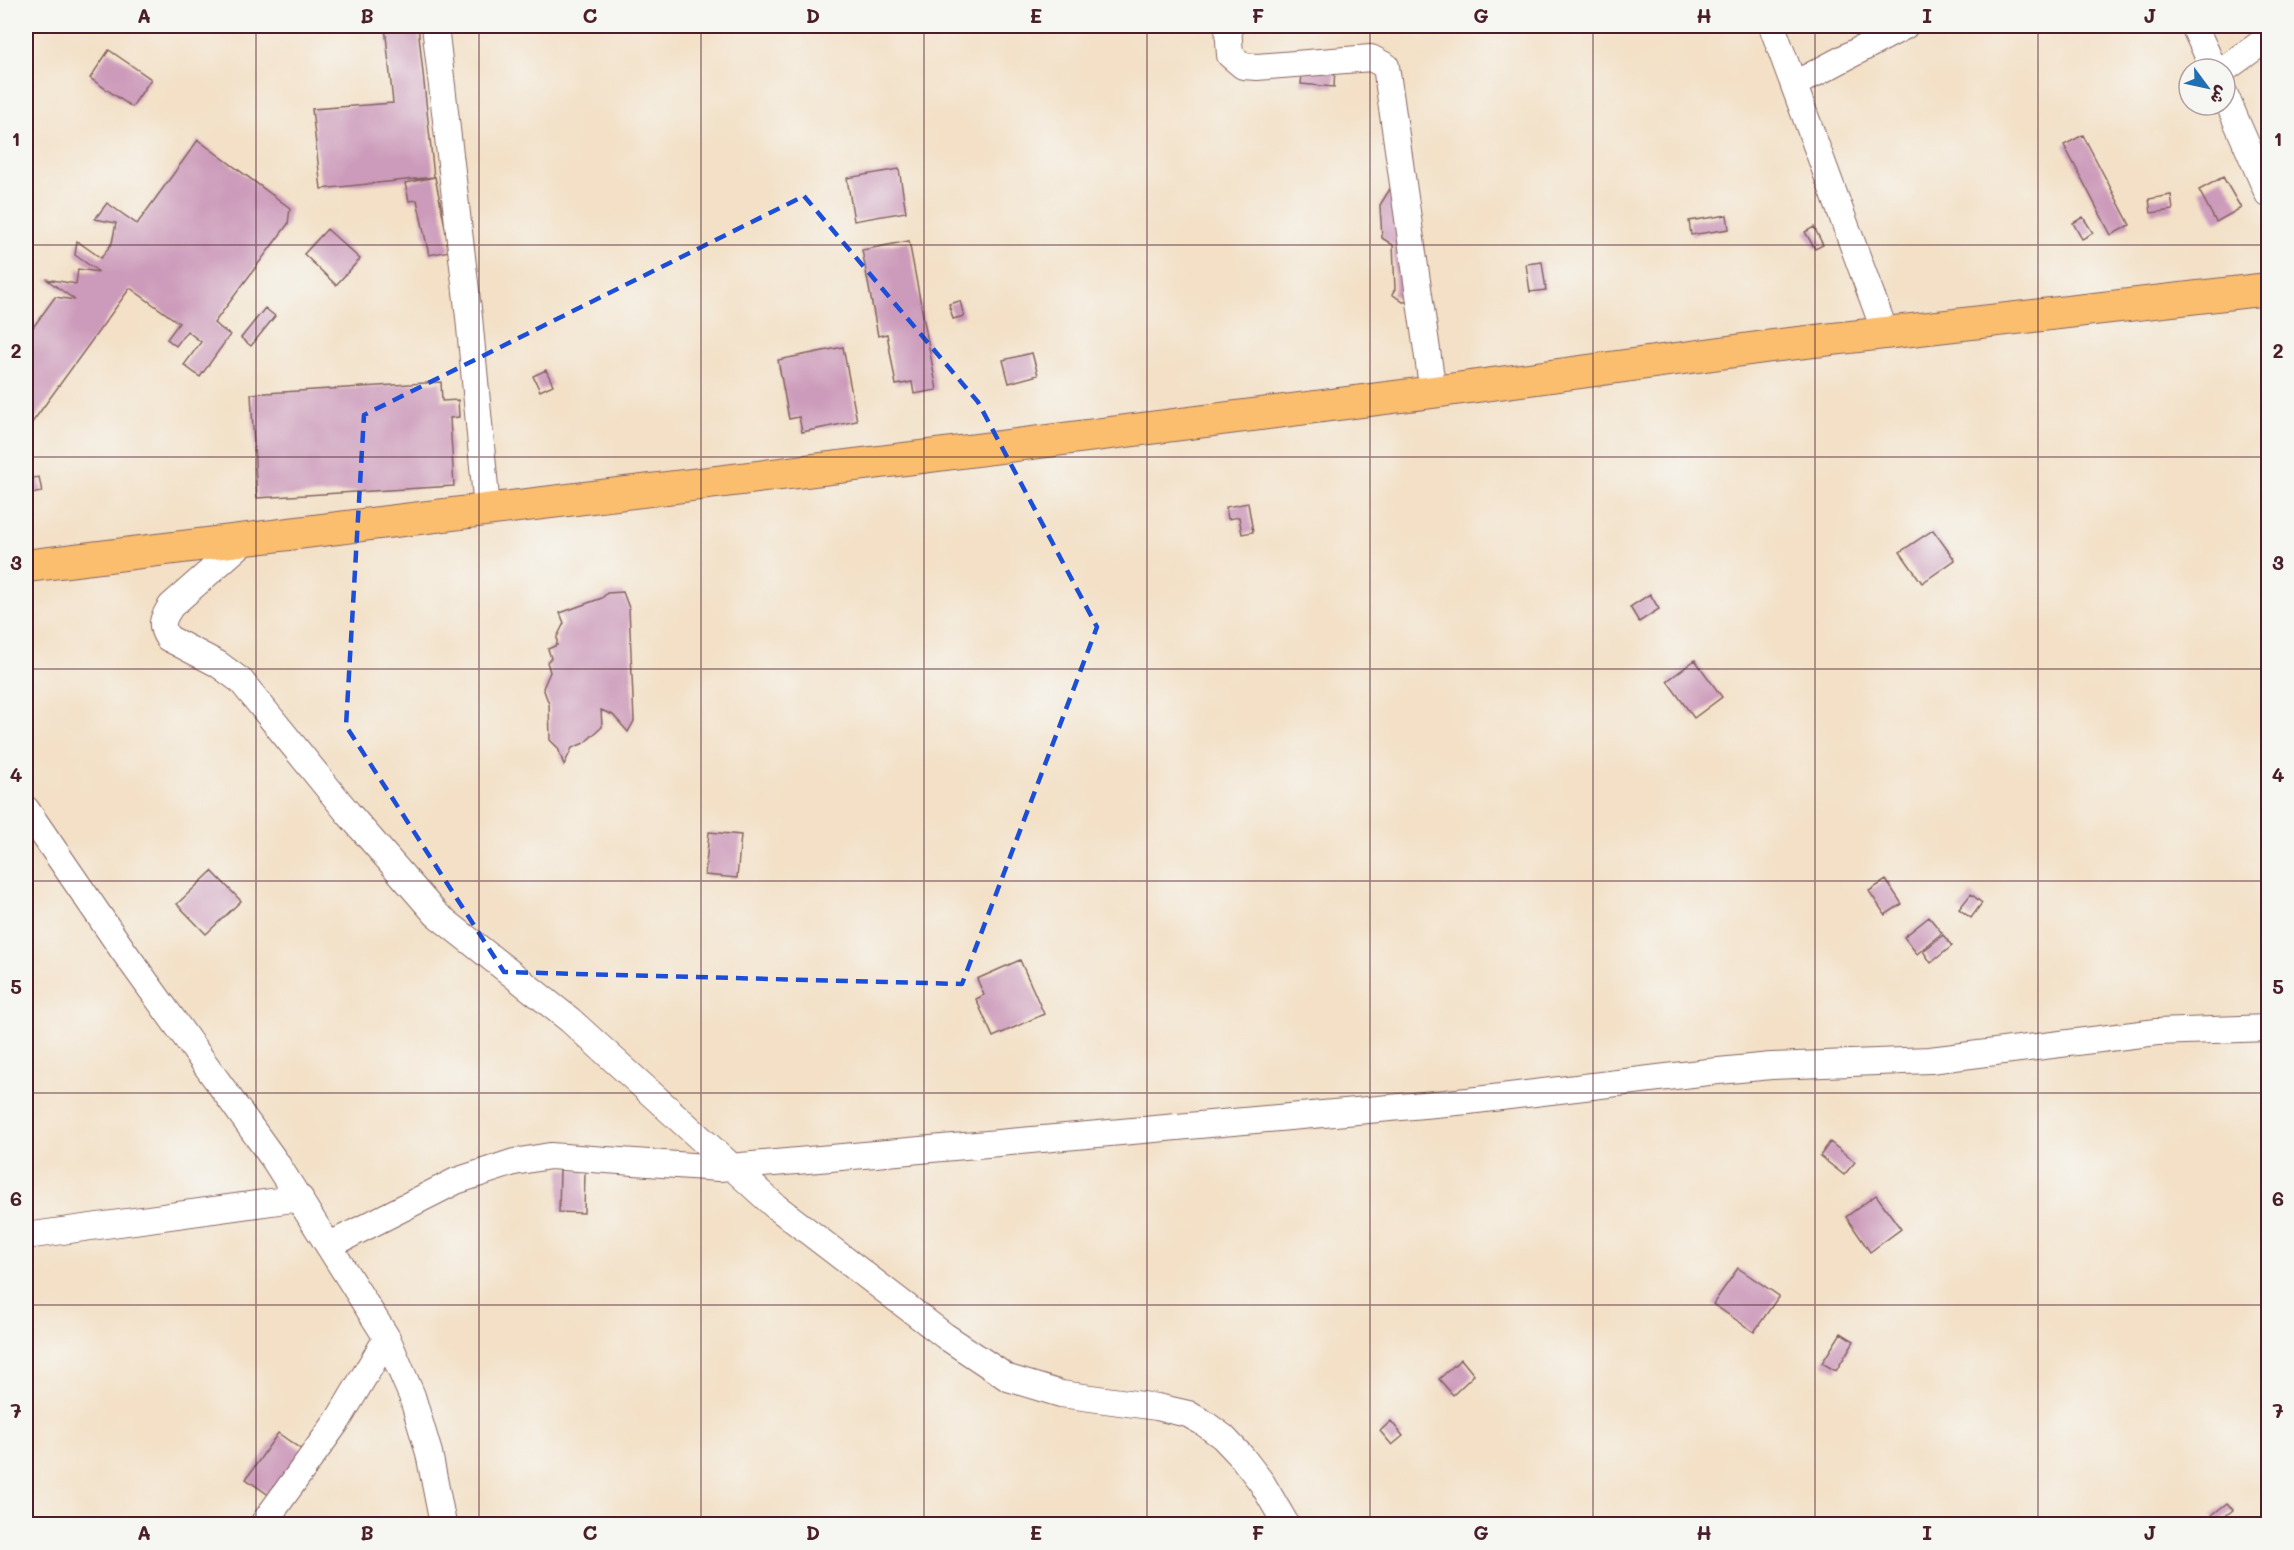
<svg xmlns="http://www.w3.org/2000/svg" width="2294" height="1550" font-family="Mali,'Playpen Sans Arabic',sans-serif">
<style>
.building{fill:#cc9aba}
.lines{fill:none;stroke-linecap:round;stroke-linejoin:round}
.minor-casing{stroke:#856361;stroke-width:28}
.major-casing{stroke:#856361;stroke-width:34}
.minor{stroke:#fff;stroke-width:26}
.major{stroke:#fabe6e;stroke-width:32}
.marked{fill:none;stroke:#1d4ed8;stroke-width:4.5;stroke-dasharray:12 8;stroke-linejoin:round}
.grid{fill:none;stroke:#4a1f2b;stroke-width:1.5;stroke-opacity:0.55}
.neatline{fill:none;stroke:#4a1f2b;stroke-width:2}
.grid-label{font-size:20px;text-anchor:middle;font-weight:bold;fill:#4a1f2b}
</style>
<rect width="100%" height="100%" fill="#f6f6f2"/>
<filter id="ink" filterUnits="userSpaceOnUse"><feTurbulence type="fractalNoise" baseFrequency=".0167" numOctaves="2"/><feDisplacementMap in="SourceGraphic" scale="12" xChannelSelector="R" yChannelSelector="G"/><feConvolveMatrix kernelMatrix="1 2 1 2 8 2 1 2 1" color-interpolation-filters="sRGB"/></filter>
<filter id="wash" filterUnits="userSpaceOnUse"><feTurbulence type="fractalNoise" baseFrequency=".008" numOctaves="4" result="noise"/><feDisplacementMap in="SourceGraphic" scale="24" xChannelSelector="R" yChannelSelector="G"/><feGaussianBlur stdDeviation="1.35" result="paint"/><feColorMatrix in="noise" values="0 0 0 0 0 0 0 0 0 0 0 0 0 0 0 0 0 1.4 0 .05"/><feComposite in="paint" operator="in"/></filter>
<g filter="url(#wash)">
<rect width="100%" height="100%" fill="#f3e0c6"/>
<g id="blocks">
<path class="building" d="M385 26H418L434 177 321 189 312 109 393 103Z
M109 50 151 79 132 107 90 78Z
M1303 65 1335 67 1334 87 1301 84Z
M2083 135 2130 225 2111 235 2064 145Z
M198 140 290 208 288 224 214 323 230 335 200 377 184 365 201 342 187 331 176 346 167 339 179 323 130 288 26 431V337L55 297 75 300 46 279 76 284 78 269 99 272 75 255 77 241 101 258 112 243 116 223 95 219 107 203 137 224Z
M1411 155 1418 301 1403 302 1392 294 1395 289 1393 245 1382 238 1380 205Z
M899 169 906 212 854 221 847 178Z
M435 177 450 251 429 255 417 200 409 201 405 183Z
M2223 177 2241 208 2216 222 2199 190Z
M2171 195 2173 210 2151 213 2149 199Z
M1727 215 1729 229 1691 235 1689 221Z
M2083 217 2093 233 2082 239 2073 223Z
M1814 227 1823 245 1815 249 1805 232Z
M327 229 360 259 336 285 304 254Z
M909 241 937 390 914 394 912 382 896 385 887 334 878 336 862 250Z
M1542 262 1546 290 1530 292 1526 264Z
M960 301 964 316 953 319 949 304Z
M265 308 275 316 251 346 241 338Z
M843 347 857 421 802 432 799 417 789 419 778 360Z
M1032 353 1038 375 1009 383 1003 360Z
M546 370 553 385 540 391 533 376Z
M441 382 442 401 458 400 459 417 450 418 454 486 257 498 251 394Z
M39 477 42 492 30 494 27 479Z
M1248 503 1253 532 1242 534 1239 517 1228 519 1226 507Z
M1933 530 1955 560 1922 583 1900 552Z
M623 592 629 608 634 721 628 732 613 715 601 710 602 727 584 743 572 748 564 765 558 748 550 740 549 704 543 688 550 672 547 662 551 658 548 649 557 645V637L564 623 560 613 602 598 607 593Z
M1650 594 1659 609 1639 622 1630 607Z
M1695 660 1722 697 1694 718 1667 681Z
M709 832 741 835 737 878 705 875Z
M212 871 241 901 206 934 177 904Z
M1886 880 1902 904 1885 915 1869 891Z
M1971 894 1982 903 1971 918 1959 909Z
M1929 917 1942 933 1917 954 1904 937Z
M1943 935 1952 946 1931 963 1923 951Z
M1020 960 1044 1014 993 1037 976 999 984 995 977 979Z
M1830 1142 1855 1162 1844 1175 1820 1156Z
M560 1169 585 1170 584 1213 559 1212Z
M1876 1195 1901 1229 1870 1252 1846 1217Z
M1738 1268 1779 1296 1754 1332 1713 1304Z
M1841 1333 1854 1341 1836 1371 1822 1363Z
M1461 1359 1474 1375 1453 1395 1439 1379Z
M1391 1421 1403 1436 1392 1445 1380 1431Z
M278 1433 312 1457 280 1503 246 1479Z
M2227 1503 2233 1510 2218 1522 2212 1515Z"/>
</g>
</g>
<g filter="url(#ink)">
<use href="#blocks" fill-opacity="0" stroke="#856361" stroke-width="1.5"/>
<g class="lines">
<g class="minor-casing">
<path id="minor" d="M435 26 469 317 487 509
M1228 26 1230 55 1243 66 1257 67 1371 58 1386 66 1433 392
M1772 26 1885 332
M2194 26 2214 69
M2225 69 2268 38
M1795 84 1905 26
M2225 95 2268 194
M248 538 171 606C163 618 159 625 168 638L218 664 241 681 348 813 436 914 570 1020 775 1206 945 1336 1008 1378 1061 1394 1157 1407 1188 1414 1204 1423 1223 1437 1242 1457 1262 1483 1286 1524
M26 809 122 949 275 1161 387 1338 412 1396 429 1453 443 1524
M26 1236 300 1198
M330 1245 456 1181 514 1162 550 1156 719 1168 1468 1101 1708 1072 1771 1066 1930 1060 2157 1032 2268 1028
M263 1524 338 1420 387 1338"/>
</g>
<g class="major-casing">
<path id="major" d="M26 566 921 457 1433 392 1772 346 2268 289"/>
</g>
<use href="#minor" class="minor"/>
<use href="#major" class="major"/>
</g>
</g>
<path class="marked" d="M804 196 978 402 1097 627 962 984 504 972 346 726 364 415Z"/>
<path class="grid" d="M256 26V1524M479 26V1524M701 26V1524M924 26V1524M1147 26V1524M1370 26V1524M1593 26V1524M1815 26V1524M2038 26V1524M26 245H2268M26 457H2268M26 669H2268M26 881H2268M26 1093H2268M26 1305H2268"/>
<rect width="2294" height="1550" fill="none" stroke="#f6f6f2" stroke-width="66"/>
<g transform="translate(2207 87) rotate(123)"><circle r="28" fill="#f6f6f2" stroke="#b1a0a2" stroke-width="1.5"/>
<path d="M0-4.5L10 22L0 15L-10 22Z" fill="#1f6fb2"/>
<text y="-9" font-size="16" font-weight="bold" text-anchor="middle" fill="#4a1f2b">ش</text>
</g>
<rect x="33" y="33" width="2228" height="1484" class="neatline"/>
<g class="grid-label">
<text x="144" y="23">A</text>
<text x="367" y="23">B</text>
<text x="590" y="23">C</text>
<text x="813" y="23">D</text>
<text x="1036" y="23">E</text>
<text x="1258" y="23">F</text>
<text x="1481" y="23">G</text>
<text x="1704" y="23">H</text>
<text x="1927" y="23">I</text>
<text x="2150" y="23">J</text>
<text x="16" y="146">1</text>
<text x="2278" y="146">1</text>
<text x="16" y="358">2</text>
<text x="2278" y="358">2</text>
<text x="16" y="570">3</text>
<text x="2278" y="570">3</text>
<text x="16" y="782">4</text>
<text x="2278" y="782">4</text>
<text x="16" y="994">5</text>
<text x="2278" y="994">5</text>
<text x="16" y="1206">6</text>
<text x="2278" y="1206">6</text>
<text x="16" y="1418">7</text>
<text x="2278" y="1418">7</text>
<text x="144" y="1540">A</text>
<text x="367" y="1540">B</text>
<text x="590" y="1540">C</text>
<text x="813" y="1540">D</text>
<text x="1036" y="1540">E</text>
<text x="1258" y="1540">F</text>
<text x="1481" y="1540">G</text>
<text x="1704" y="1540">H</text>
<text x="1927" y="1540">I</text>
<text x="2150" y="1540">J</text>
</g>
</svg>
